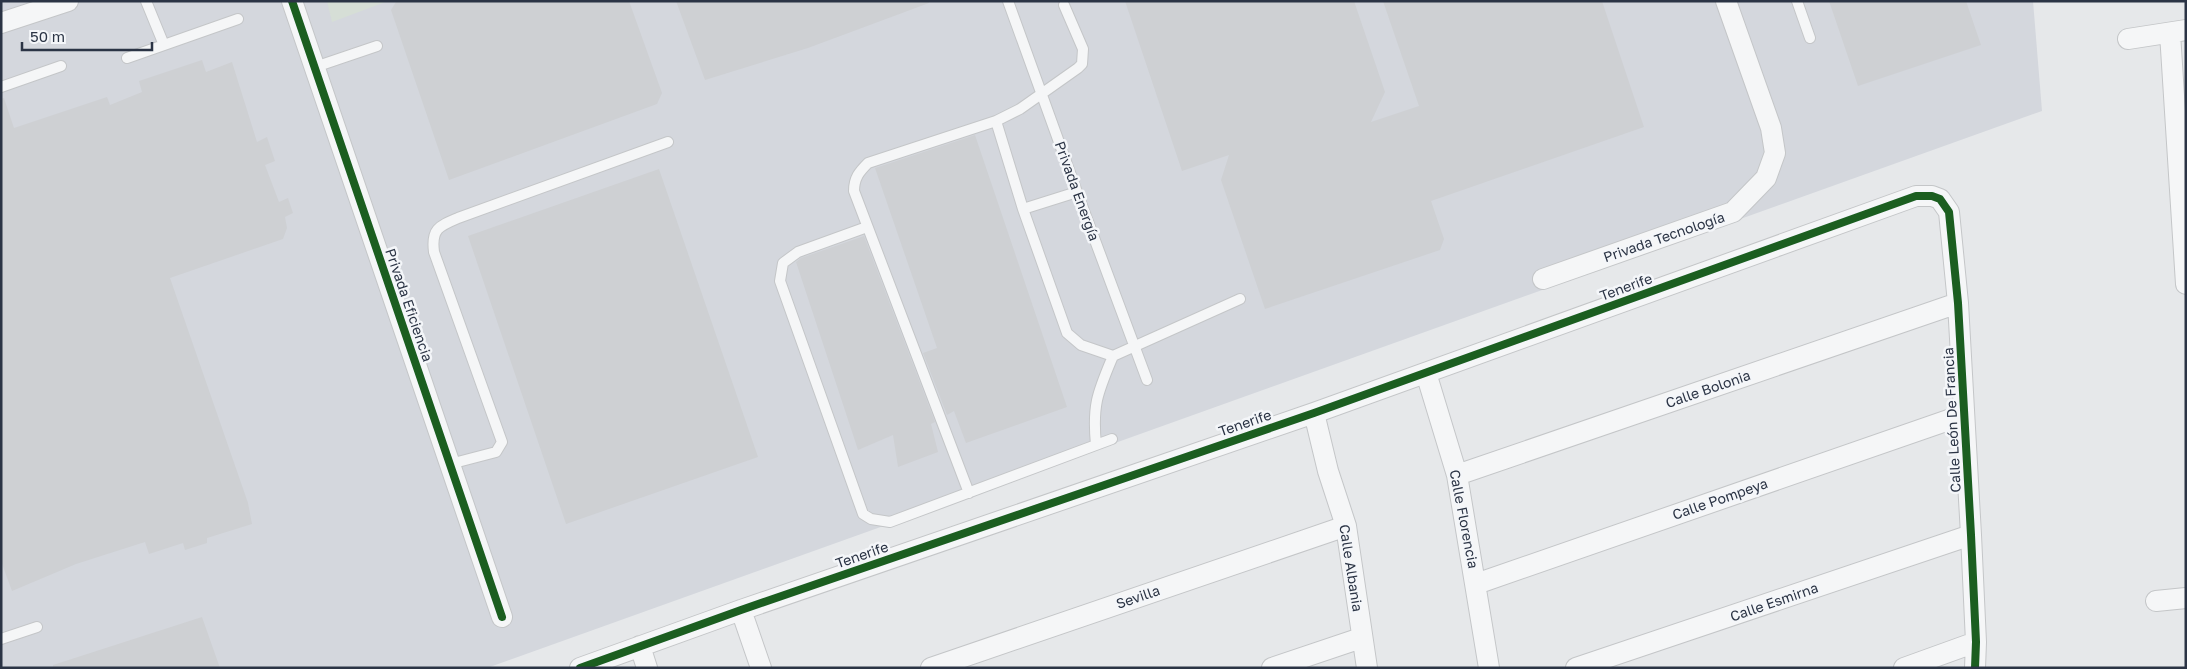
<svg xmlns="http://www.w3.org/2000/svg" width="2187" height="669" font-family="'Golos Text',sans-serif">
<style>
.built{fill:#d4d7dd}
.green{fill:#d6ded6}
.building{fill:#ced0d3}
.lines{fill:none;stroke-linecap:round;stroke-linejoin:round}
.lane-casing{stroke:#c4c6c8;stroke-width:12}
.street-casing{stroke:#c4c6c8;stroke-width:22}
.lane{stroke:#f5f6f7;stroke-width:10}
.street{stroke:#f5f6f7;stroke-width:20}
.cycleway-casing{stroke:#f4f6f9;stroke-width:11}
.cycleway{stroke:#1b5e20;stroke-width:8}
.labels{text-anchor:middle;stroke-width:5;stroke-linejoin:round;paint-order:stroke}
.street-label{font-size:14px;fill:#2b3445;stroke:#f4f6f9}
</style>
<rect width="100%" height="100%" fill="#e6e8ea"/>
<path class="built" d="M1 1H2033L2042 111 487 668H1Z"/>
<path class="green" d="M327 1H388L332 22Z"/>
<path class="building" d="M399 1H629L662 93 657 104 449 180 391 10 396 2Z
M676 1H929V3L808 48 705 80Z
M1125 1H1354L1385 92 1371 122 1419 106 1383 1H1602L1644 127 1431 201 1444 239 1440 250 1265 309 1221 180 1229 155 1182 171Z
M1829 1H1966L1981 45 1858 86Z
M202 60 206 72 232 62 257 142 267 137 275 161 265 165 279 202 288 198 293 213 285 217 287 228 283 239 170 278 248 503 252 524 207 538V543L185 550 183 543 149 554 145 542 76 564 12 591 1 561V99L4 98 14 128 107 97 110 105 142 92 139 81Z
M975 135 1067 407 966 443 954 411 947 415 923 353 937 348 875 168Z
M659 169 758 457 566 524 468 236Z
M864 236 935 422 931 424 938 452 898 467 893 435 858 450 796 262 801 258Z
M202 617 220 668H53V665Z"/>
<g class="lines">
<g class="lane-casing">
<path id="lane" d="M146 1 164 45
M1008 1 1077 192 1147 380
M1797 1 1810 38
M127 58 238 19
M315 67 377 46
M1 87 61 66
M996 121 1023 209 1067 333 1081 345 1113 356 1240 299
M1023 209 1077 192
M867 227 798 252 783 263 780 281 863 514 871 519 890 522 1112 439
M1096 445C1092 404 1098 392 1113 356
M450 464 496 452 502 442 434 252C431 229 439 226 458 218L668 142
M969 493 854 191C854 178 859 172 868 163L996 121 1020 109 1078 68 1082 64 1083 49 1064 5
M1 639 37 627"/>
</g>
<g class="street-casing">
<path id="street" d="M292 1 502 617
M1 23 68 1
M2170 33 2186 284
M2128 39 2186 30
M1543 279 1733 212 1766 178 1775 153 1771 128 1726 1
M1426 373 1457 475 1489 668
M1314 413 1328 471 1346 526 1367 668
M1457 475 1958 303
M1476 584 1963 415
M2156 601 2186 598
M741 610 761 668
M640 646 647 668
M580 668 741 610 1314 413 1916 196H1932L1940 199 1949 212 1958 303 1971 535 1976 642 1975 668
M931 668 1346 526
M1272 668 1361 638
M1576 668 1971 535
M1904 668 1976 642"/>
</g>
<use href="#lane" class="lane"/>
<use href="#street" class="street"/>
<g class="cycleway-casing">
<path id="cycleway" d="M292 1 502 617
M580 668 741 610 1314 413 1916 196H1932L1940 199 1949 212 1958 303 1971 535 1976 642 1975 668"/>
</g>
<use href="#cycleway" class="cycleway"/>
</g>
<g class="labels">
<g class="street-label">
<text transform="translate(1077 191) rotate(70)" y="5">Privada Energía</text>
<text transform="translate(1664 237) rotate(-19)" y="5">Privada Tecnología</text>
<text transform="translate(1626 287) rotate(-20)" y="5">Tenerife</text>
<text transform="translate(409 305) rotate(71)" y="5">Privada Eficiencia</text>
<text transform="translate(1708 389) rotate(-19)" y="5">Calle Bolonia</text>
<text transform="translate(1952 420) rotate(-93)" y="5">Calle León De Francia</text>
<text transform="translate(1245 423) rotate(-19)" y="5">Tenerife</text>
<text transform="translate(1720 499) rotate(-19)" y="5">Calle Pompeya</text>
<text transform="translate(1464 519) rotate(79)" y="5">Calle Florencia</text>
<text transform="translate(862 555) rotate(-19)" y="5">Tenerife</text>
<text transform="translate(1351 568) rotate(81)" y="5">Calle Albania</text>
<text transform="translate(1138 597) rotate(-19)" y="5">Sevilla</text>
<text transform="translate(1774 602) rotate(-19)" y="5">Calle Esmirna</text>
</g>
</g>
<rect width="2187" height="669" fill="none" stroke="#2b3445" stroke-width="5"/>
<path d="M22 42v8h130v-8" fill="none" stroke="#2b3445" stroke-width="2.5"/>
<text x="30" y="42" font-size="15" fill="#2b3445" stroke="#f4f6f9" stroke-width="4" paint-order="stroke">50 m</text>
</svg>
